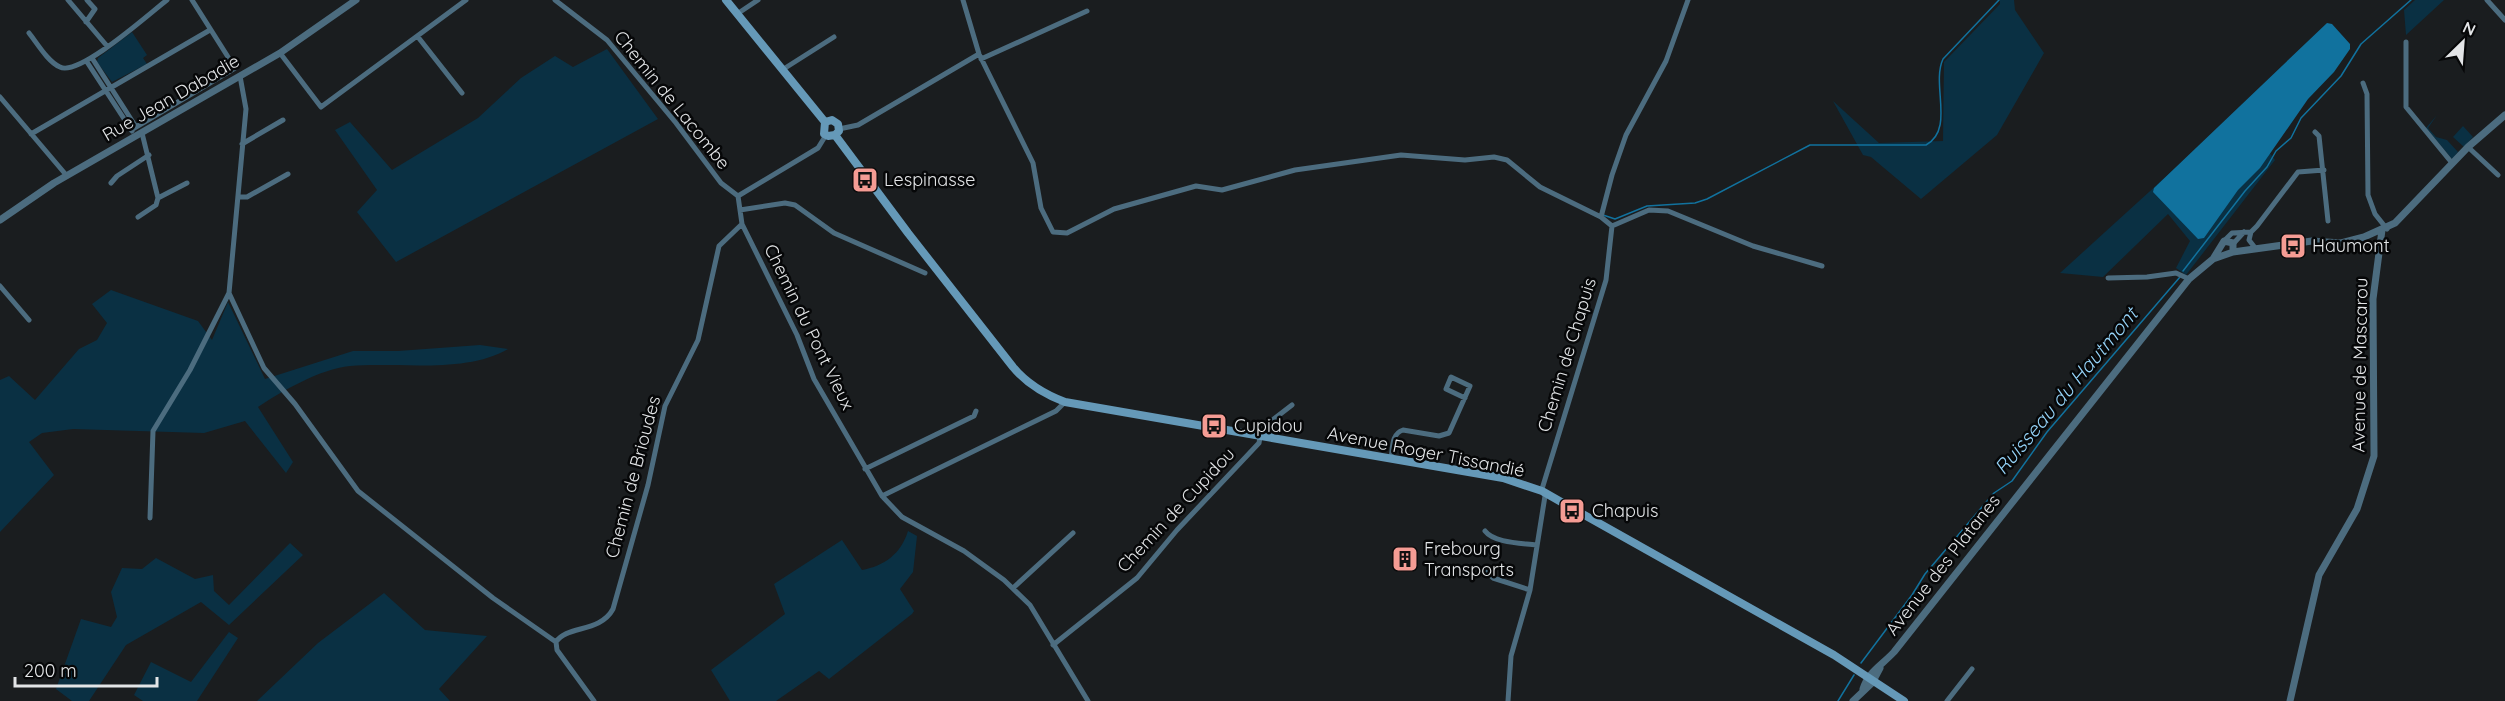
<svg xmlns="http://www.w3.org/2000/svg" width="2505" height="701" font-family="Quicksand,sans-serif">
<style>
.green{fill:#0a3043}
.water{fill:#11729e}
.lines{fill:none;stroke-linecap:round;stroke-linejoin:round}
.stream{stroke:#11729e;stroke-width:1.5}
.minor{stroke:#4c6c7f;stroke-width:5}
.tertiary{stroke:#4c6c7f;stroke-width:7}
.secondary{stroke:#6599b8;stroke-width:8}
.labels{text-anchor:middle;stroke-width:5;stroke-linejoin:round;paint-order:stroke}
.street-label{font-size:18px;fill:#e3e5e7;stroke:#060708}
.poi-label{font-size:18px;fill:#e3e5e7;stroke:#060708;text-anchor:start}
.water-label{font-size:20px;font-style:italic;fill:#95d3f8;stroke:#060708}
</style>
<rect width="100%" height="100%" fill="#1a1d1f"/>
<path class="green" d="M2000 0H2014L2015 10 2044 53 1997 135 1921 199 1871 157 1863 155 1833 101 1879 143 1943 141 1944 62 2000 4Z
M2415 0H2444L2406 35 2404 10Z
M132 32 147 55 143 58 147 64 112 82 97 62 98 58Z
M607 49 658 119 396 262 357 212 377 190 335 130 350 122 392 170 478 118 521 78 555 56 573 67Z
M2238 111 2275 160 2186 275 2176 268 2190 241 2168 214 2103 277 2060 273Z
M2437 115 2428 128 2436 137 2447 140 2458 152 2452 159 2426 128Z
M2463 126 2473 137 2464 147 2453 137Z
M111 290 198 321 212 340 228 302 265 379 353 351H398L480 345 508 349C466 374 398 362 350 366 320 369 282 391 258 407L293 462 286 473 245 421 204 433 73 429 42 433 29 442 54 475 0 532V380L9 376 35 400 79 349 97 340 107 323 92 304Z
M908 531 917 536 913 572 900 589 914 611 912 614 829 679 819 671 776 701H730L711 670 785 614 774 584 842 540 862 570C884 566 901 554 908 531Z
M290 543 303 555 229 625 201 602 126 645 89 701H72L56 689 81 619 111 627 117 617 111 592 122 568 142 569 156 558 195 579 213 575 214 591 229 605Z
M384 593 425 630 487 636 439 689 450 701H257L318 643Z
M229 632 238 638 197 701H143L134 695 151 662 191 682Z"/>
<path class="water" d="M2327 23 2332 24 2350 44V49L2334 72 2308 99 2260 168 2238 190 2204 238 2198 239 2153 192 2154 188Z"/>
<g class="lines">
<path class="stream" d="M1603 215 1615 219 1647 206 1695 203 1707 199 1810 145H1926C1955 129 1931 85 1943 59L1999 0
M2183 271 2245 191 2267 167 2276 151 2291 138 2301 118 2341 76 2361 44 2411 0
M1861 663 1912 595 1925 574 1994 493 2012 481 2047 432 2180 277
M1838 701 1854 675"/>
<path class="minor" d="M68 0 107 46
M555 0 607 40 676 123 721 183 738 196
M963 0 979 54 1033 163 1041 208 1053 232 1067 233 1114 209 1196 186 1222 190 1295 170 1401 155 1465 160 1494 157 1507 160 1540 187 1601 217 1612 226
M2487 0 2505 20
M737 14 758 0
M86 22 95 9 87 0
M29 33C37 43 48 62 60 67 79 77 150 13 167 0
M418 37 462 93
M2406 42V107L2452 163
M280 53 321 107 466 0
M92 58 136 127
M981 59 1087 11
M87 62 132 131
M782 70 834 37
M240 76 246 109 229 293 264 368 295 404 358 491 493 598 556 642
M2363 83 2367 94 2368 195 2375 214 2387 229
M0 97 67 176
M839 129 858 125 979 54
M131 130 235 68 192 0
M2315 132 2319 136 2328 221
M31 134 210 30
M242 144 283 120
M2468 147 2498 175
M111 183 117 176 149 155
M238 197H247L288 174
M158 198 187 183
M740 210 785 203 795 205 834 233 925 273
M138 217 156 205 158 198 142 133
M1601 217 1612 175 1626 135 1666 61 1688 0
M742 224 797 335 814 379 882 496 902 517 964 551 1004 580 1030 605 1088 701
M1612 226 1649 210 1668 211 1753 246 1822 266
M2251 232 2249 240 2256 249
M2225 240 2232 233 2251 232 2257 226 2298 172 2324 170
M2233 244 2244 232
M2108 278 2147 277 2176 273 2189 279
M0 286 29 320
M1272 439 1270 422 1292 405
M1391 459C1393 448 1391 434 1403 430L1439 436 1449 433 1470 386 1451 377 1446 389 1465 398
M865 469 974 416 976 411
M882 496 1056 411 1065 402
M150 518 153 431 190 370 229 293
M1485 531C1494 543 1522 543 1536 545
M1487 572 1493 578 1530 590
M1013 588 1073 533
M1053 645 1137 578 1177 530 1259 443 1260 437
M594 701 557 650 556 642C567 625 600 633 613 609L648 485 665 406 698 340 719 246 742 224 738 196 818 148 826 135
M1508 701 1511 656 1530 590 1545 496 1542 489 1606 280 1612 226
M1947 701 1972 669"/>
<path class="tertiary" d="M0 220 54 183 280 53 356 0
M2213 259 2224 241 2233 243V252
M1863 689C1868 672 1882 665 1894 652L2189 279 2213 259 2233 252 2312 241 2341 243 2364 237 2395 223 2468 147 2505 115
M1853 701 1872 683 1880 668
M2290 701 2319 575 2357 509 2374 456 2373 299 2382 230"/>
<path class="secondary" d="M726 0 825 122
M825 122 832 120 838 124 839 131 835 135
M825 122 824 134 828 136 835 135
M835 135 908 233 1013 367C1027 384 1044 394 1065 402L1503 478 1542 491 1563 503 1834 655 1904 701"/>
</g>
<defs>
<g id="bus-square" transform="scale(1.35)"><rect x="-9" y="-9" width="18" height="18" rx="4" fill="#f59c94" stroke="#060708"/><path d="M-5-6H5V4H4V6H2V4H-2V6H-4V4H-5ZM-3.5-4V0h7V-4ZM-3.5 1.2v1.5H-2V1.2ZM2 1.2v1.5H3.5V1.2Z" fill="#111"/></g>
<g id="building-square" transform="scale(1.35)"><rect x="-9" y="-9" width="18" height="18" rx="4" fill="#f59c94" stroke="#060708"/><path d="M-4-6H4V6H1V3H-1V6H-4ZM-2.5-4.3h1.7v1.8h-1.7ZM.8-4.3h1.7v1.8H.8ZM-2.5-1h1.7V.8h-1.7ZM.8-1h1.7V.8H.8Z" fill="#111"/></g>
</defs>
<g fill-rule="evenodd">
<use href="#bus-square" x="865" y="180"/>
<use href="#bus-square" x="2293" y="246"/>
<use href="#bus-square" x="1214" y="426"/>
<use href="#bus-square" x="1572" y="511"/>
<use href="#building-square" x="1405" y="559"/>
</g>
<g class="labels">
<g class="street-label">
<text transform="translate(171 98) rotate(-30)" y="6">Rue Jean Dabadie</text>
<text transform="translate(672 100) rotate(51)" y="6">Chemin de Lacombe</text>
<text transform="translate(809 327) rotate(64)" y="6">Chemin du Pont Vieux</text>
<text transform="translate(1567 355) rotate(-73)" y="6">Chemin de Chapuis</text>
<text transform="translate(2360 365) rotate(-89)" y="6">Avenue de Mascarou</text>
<text transform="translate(1426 452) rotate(11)" y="6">Avenue Roger Tissandié</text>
<text transform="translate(633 477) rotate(-75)" y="6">Chemin de Brioudes</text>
<text transform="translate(1176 510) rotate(-47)" y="6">Chemin de Cupidou</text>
<text transform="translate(1943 565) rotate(-52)" y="6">Avenue des Platanes</text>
</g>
<g class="poi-label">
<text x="884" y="186">Lespinasse</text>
<text x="2312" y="252">Haumont</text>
<text x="1234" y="432">Cupidou</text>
<text x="1592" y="517">Chapuis</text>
<text x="1424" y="555">Frebourg<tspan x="1424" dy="21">Transports</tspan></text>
</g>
<g class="water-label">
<text transform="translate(2066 391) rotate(-50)" y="7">Ruisseau du Hautmont</text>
</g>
</g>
<g transform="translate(2463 42) rotate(25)" stroke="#060708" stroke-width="4.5" paint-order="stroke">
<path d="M0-4.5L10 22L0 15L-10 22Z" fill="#e3e5e7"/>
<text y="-9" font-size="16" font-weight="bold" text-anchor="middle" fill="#e3e5e7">N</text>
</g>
<path d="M15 677v9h142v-9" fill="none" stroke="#e3e5e7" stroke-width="3"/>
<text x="24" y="677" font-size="18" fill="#e3e5e7" stroke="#060708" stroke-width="4.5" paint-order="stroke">200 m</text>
</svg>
